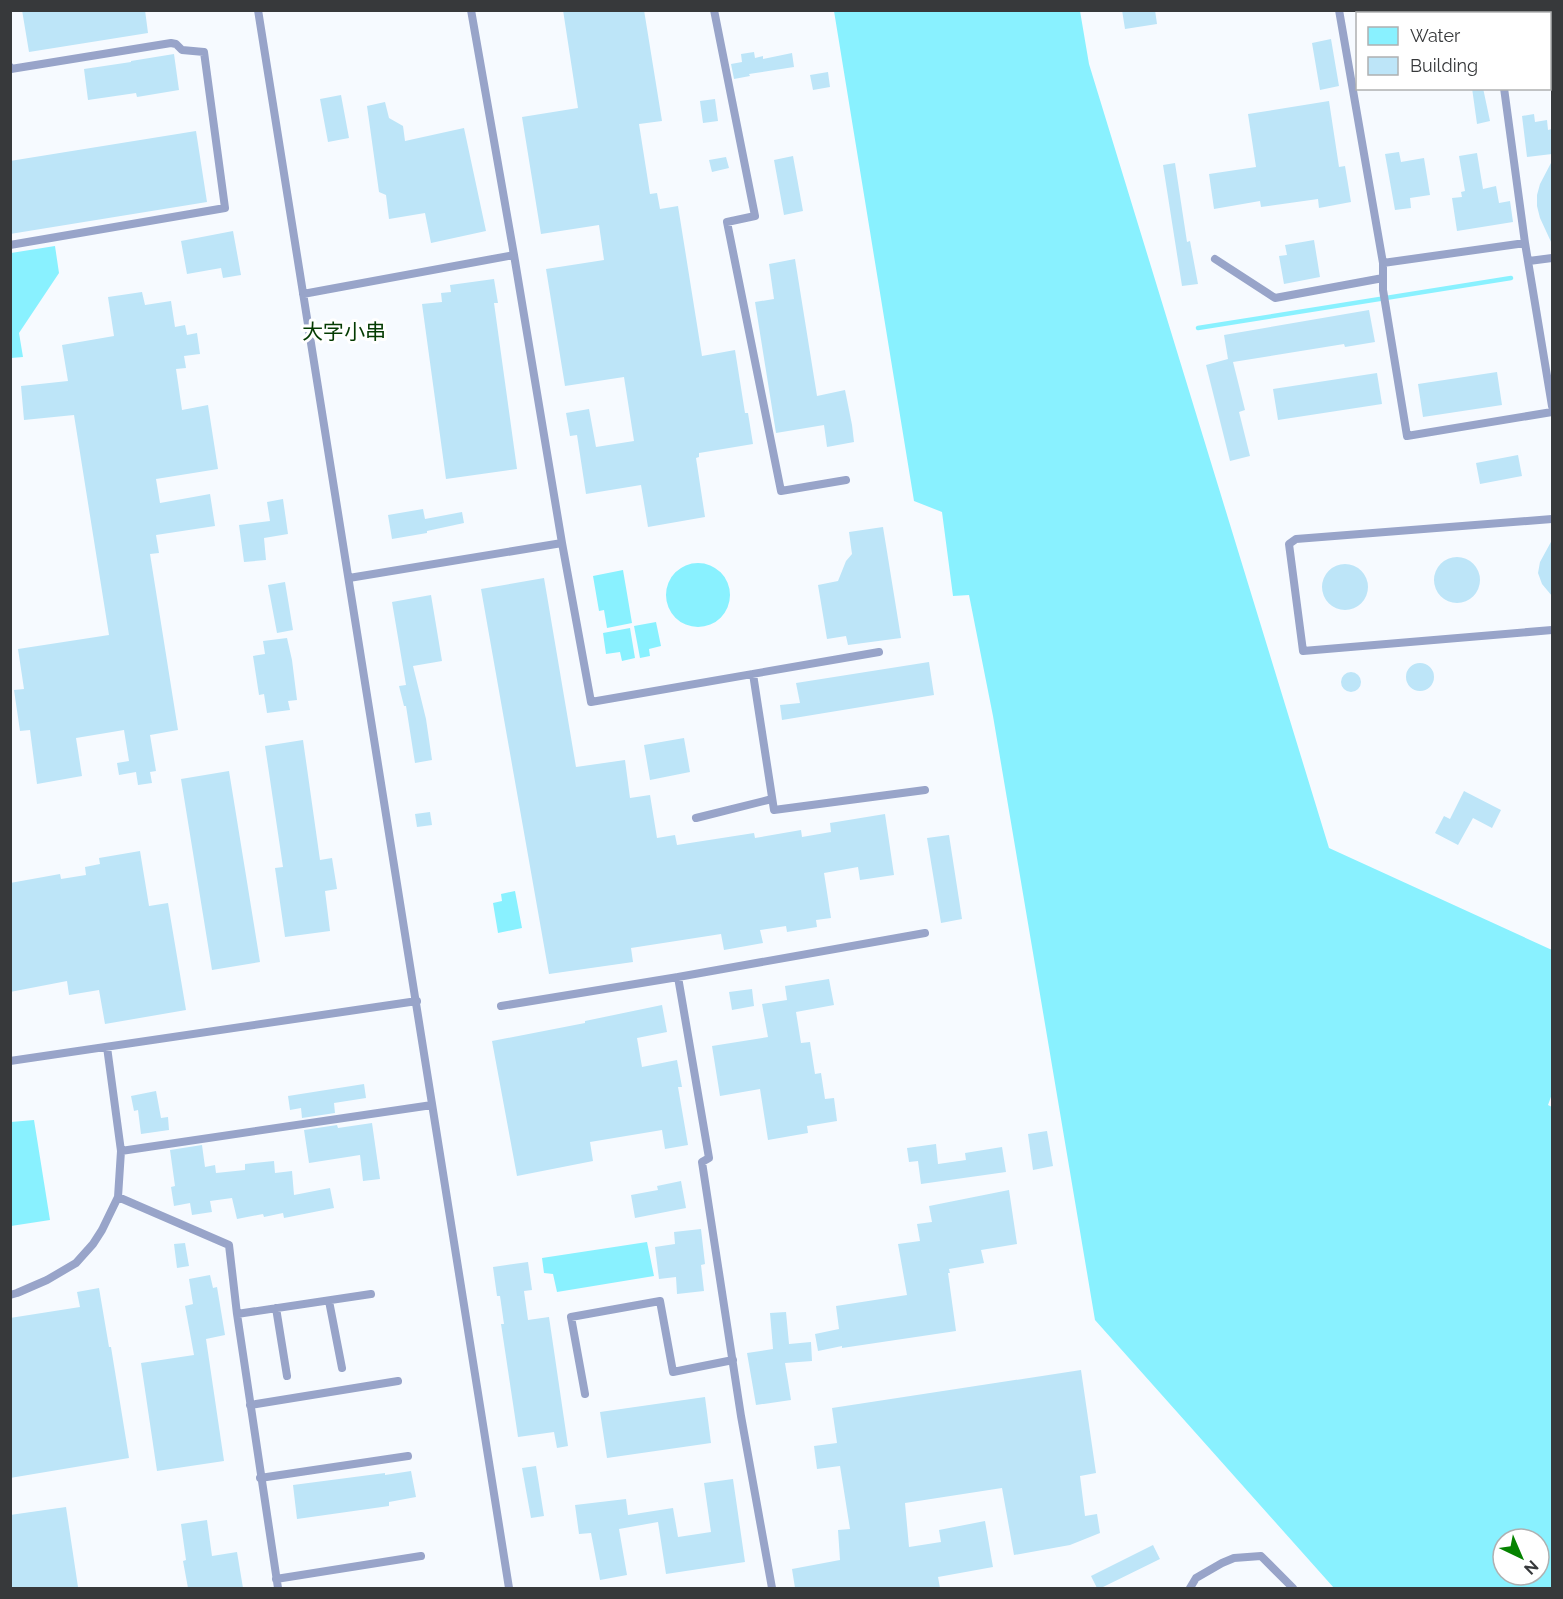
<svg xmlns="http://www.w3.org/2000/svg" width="1563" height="1599" font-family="Raleway,'Noto Sans JP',sans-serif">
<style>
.water{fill:#89f1ff;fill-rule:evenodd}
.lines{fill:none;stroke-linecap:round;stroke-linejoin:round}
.stream{stroke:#89f1ff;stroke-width:4.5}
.building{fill:#bde5f8}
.lane{stroke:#98a4c9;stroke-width:8}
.labels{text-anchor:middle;stroke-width:6;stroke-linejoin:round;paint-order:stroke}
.quarter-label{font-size:21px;fill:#043b02;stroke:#fff}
</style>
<rect width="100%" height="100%" fill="#f6faff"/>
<path class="water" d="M834 11H1080L1089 64 1329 848 1552 950V1094L1548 1105 1552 1107V1588H1334L1095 1320 993 716 969 595 953 596 942 512 914 501ZM1503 1539H1539V1575H1503Z
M55 246 59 273 19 333 23 357 11 358V253Z
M666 595a32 32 0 1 1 64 0a32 32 0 1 1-64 0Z
M623 570 632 623 607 628 604 610 599 611 593 576Z
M656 622 661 646 649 649 650 656 640 658 634 626Z
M630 628 635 658 622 661 620 652 606 654 603 633Z
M515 891 522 928 498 933 493 903 502 901 501 894Z
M34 1120 50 1220 11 1226V1122Z
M647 1242 654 1276 557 1292 553 1274 544 1273 542 1258Z"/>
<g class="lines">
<path class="stream" d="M1198 328 1511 278"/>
</g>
<path class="building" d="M22 10H145L148 33 29 52Z
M563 10H644L662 121 639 124 650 194 657 193 660 209 678 206 702 356 735 350 745 413H748L753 444 699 453V457L696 458 705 517 648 527 641 485 586 494 577 435 570 436 566 413 589 409 596 447 634 441 624 377 565 386 546 269 604 260 599 225 541 234 522 117 578 108Z
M1122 10H1155L1157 24 1125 29Z
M1331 39 1339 86 1320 90 1312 43Z
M754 52 755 58 763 56V59L792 53 794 67 749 74 750 76 734 79 731 64 742 62 741 54Z
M174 54 179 90 137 97 136 93 88 100 84 69 131 62V61Z
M828 72 830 87 813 90 810 75Z
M1472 88H1483L1490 121 1477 124Z
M341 95 349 138 328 142 320 99Z
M715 99 718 121 703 123 700 101Z
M1329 101 1339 167 1345 166 1351 202 1319 208 1318 199 1261 207 1260 201 1214 209 1209 174 1256 167 1248 114Z
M385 102 389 118 403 126 405 141 464 128 486 231 431 243 425 213 389 219 386 195 379 192 367 106Z
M1534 114 1535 122 1547 120 1548 130 1552 129V154L1527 157 1522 116Z
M196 131 207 202 10 234V161Z
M1399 152 1401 162 1424 158 1430 195 1410 198 1411 208 1395 210 1385 154Z
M1477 153 1483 189 1496 186 1499 203 1510 201 1513 222 1457 231 1452 198 1462 197 1461 192 1465 191 1459 156Z
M793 156 803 211 784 215 774 160Z
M726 157 729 168 712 172 709 160Z
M1552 161V244L1540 218 1537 206V195L1540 184Z
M1175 163 1187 242 1190 241 1198 284 1182 286 1163 165Z
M233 231 241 275 223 278 221 268 187 274 181 241Z
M1314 240 1320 277 1284 284 1279 256 1287 255 1285 245Z
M795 259 817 396 845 390 852 425 854 442 827 447 824 425 776 433 755 302 774 299 769 264Z
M494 279 498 303H494L517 469 446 479 422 304 442 302 441 293 451 292 450 285Z
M142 292 145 305 171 301 175 327 185 325 187 335 197 333 200 354 184 356 186 368 176 369 182 410 208 405 218 469 156 479 160 503 210 494 215 526 156 535 159 553 150 554 178 730 150 735 156 771 150 772 152 783 138 785 136 772 119 775 117 763 129 761 124 730 76 738 82 776 37 784 30 730 20 731 14 690 24 689 18 649 109 635 74 415 24 420 21 386 68 381 62 345 114 336 108 297Z
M1369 310 1375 342 1345 347 1344 344 1233 362 1245 410 1239 412 1250 456 1230 461 1206 365 1228 359 1224 335Z
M1497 372 1502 405 1423 417 1418 384Z
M1377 373 1382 404 1278 420 1273 389Z
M1518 455 1522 476 1480 484 1476 463Z
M283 499 288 534 264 538 266 560 244 562 239 525 270 521 267 502Z
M423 509 425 519 462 512 464 523 427 531V533L392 539 388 515Z
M883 527 901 638 848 645 846 636 827 639 818 585 838 581 846 561 852 554 849 532Z
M1552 540V596L1542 584 1538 573 1540 562Z
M1434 580a23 23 0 1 1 46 0a23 23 0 1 1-46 0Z
M1322 587a23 23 0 1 1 46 0a23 23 0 1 1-46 0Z
M544 578 576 767 625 760 630 798 650 795 657 838 675 835 677 845 754 833 755 838 801 830 802 837 831 832 830 823 885 814 894 875 860 880 858 867 824 873 831 918 816 920 817 927 787 932 786 926 760 930 763 943 724 950 721 934 631 948 633 962 549 974 481 589Z
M285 582 293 630 277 633 268 585Z
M431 595 442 661 413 666 426 719 432 760 415 763 406 706H404L399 686 406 685 392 602Z
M287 638 292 660 297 700 288 701 290 710 267 713 264 694 259 695 253 656 265 654 263 641Z
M929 662 934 695 782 720 780 705 800 703 796 683Z
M1406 677a14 14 0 1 1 28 0a14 14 0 1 1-28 0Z
M1341 682a10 10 0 1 1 20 0a10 10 0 1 1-20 0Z
M684 738 690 772 650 780 644 745Z
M303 740 320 860 332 858 337 889 325 891 330 931 285 937 275 868 283 867 265 746Z
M229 771 260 962 212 970 181 779Z
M1464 791 1501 810 1492 828 1473 818 1458 845 1435 833 1444 816 1450 819Z
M430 812 432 825 417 827 415 814Z
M949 835 962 919 941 923 927 838Z
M140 851 149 906 168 903 186 1010 105 1024 99 990 69 995 67 981 10 992V883L60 874 61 879 86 875 85 867 100 864 99 858Z
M829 979 834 1005 796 1012 801 1043 810 1042 815 1074 821 1073 825 1099 834 1098 837 1121 807 1126 808 1133 768 1140 760 1089 720 1096 712 1046 768 1037 762 1004 787 1000 785 986Z
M752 989 754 1006 732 1010 729 992Z
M662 1005 667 1032 637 1038 642 1067 677 1060 682 1087H678L688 1145 665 1149 662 1130 590 1142 593 1161 517 1176 492 1041 585 1023V1021Z
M364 1084 366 1098 334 1103 335 1113 302 1118 301 1108 290 1110 288 1096Z
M156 1091 161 1118 168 1117 169 1130 141 1134 138 1110 134 1111 131 1096Z
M372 1123 380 1179 363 1181 360 1155 309 1163 304 1130 337 1125 338 1128Z
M1047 1131 1053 1166 1033 1170 1028 1134Z
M936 1144 938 1164 966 1160 965 1153 1002 1147 1006 1172 921 1184 918 1161 909 1162 907 1148Z
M202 1145 205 1167 215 1165 216 1173 245 1170V1164L274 1161 275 1173 292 1171 294 1195 330 1188 334 1208 284 1218 283 1213 264 1217 263 1214 237 1219 232 1198 210 1201 212 1212 192 1215 190 1203 174 1206 171 1187 175 1186 170 1150Z
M681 1181 686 1208 635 1218 631 1195 658 1190 657 1186Z
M1009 1190 1017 1244 981 1250 984 1263 949 1269 950 1273H948L956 1331 842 1348V1346L818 1351 815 1334 839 1329 836 1306 907 1295 898 1244 920 1241 917 1224 932 1222 929 1206Z
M701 1229 705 1264 701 1265 704 1291 677 1294 676 1277 659 1279 655 1247 675 1244 674 1232Z
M185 1243 189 1266 177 1268 174 1244Z
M528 1262 532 1290 524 1291 528 1320 549 1317 568 1446 557 1448 554 1432 518 1437 501 1324H504L500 1296H497L493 1267Z
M210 1275 213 1288 217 1287 225 1335 206 1339 224 1461 157 1471 141 1363 194 1355 185 1306 193 1304 189 1279Z
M99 1288 109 1347H111L129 1458 10 1478V1318L80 1307 77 1292Z
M786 1312 789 1344 811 1342 812 1361 785 1363 791 1400 756 1405 747 1353 773 1349 770 1313Z
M1081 1370 1096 1473 1080 1476 1085 1516 1097 1514 1100 1533 1070 1545 1014 1555 1002 1488 905 1503 909 1547 941 1542 939 1530 985 1521 993 1567 938 1577 940 1588H795L792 1569 840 1560 838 1530 850 1529 840 1466 817 1469 814 1446 837 1443 832 1408Z
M705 1397 711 1443 607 1458 600 1412Z
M536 1466 544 1516 531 1518 522 1468Z
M411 1471 416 1497 389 1502V1506L297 1519 293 1485 385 1473V1475Z
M733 1479 745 1562 666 1574 658 1522 619 1529 627 1575 600 1580 591 1533 579 1534 575 1505 626 1499 628 1515 673 1508 678 1537 711 1532 704 1483Z
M66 1507 78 1587 67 1588H10V1515Z
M207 1520 212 1556 237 1552 243 1588H188L183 1561 186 1560 181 1524Z
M1153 1545 1160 1559 1101 1588H1097L1091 1576Z"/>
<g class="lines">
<path class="lane" d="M258 10 509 1588
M714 10 755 216 727 222 781 491 846 480
M1339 10 1383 263V290L1407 436 1552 412
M1494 10V14
M10 67 11 69 171 43 176 44 182 50 204 52 225 208 10 245
M1504 88 1525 243
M1215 259 1275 298 1383 278
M1529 261 1552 258
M1383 263 1525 243 1552 406
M303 294 514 255
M1552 519 1296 539 1289 544 1303 651 1552 630
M562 543 591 702 879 652
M349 578 562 543 514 255 471 10
M753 674 774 810 925 790
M696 818 772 799
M678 977 709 1158 702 1162 741 1416 772 1588
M501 1006 678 977 925 933
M10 1061 417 1001
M121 1151 432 1105
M118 1197 229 1245 237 1314 278 1588
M10 1295 17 1293 47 1280 76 1263 93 1244 102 1230 118 1197 121 1151 107 1047
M329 1301 342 1368
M276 1308 287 1376
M237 1314 371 1294
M585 1394 571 1317 660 1301 673 1372 733 1360
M250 1405 398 1381
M260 1478 408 1456
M276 1579 421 1556
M1190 1588 1196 1578 1222 1563 1234 1558 1261 1556 1293 1588"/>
</g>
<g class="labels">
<g class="quarter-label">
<text x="344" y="339">大字小串</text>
</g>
</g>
<rect width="1563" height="1599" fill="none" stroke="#37393b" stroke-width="24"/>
<rect x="1356" y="12" width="195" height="78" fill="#ffffff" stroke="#afb0b1" stroke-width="1.5"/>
<rect x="1368" y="27" width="30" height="18" fill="#89f1ff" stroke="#afb0b1" stroke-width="1.5"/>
<text x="1410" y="42" font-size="18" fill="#37393b">Water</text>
<rect x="1368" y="57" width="30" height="18" fill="#bde5f8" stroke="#afb0b1" stroke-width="1.5"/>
<text x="1410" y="72" font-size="18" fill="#37393b">Building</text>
<g transform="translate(1521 1557) rotate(136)"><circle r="28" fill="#ffffff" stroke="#afb0b1" stroke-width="1.5"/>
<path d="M0-4.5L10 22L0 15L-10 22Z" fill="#058300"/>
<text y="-9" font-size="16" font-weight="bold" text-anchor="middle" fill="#37393b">N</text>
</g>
</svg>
